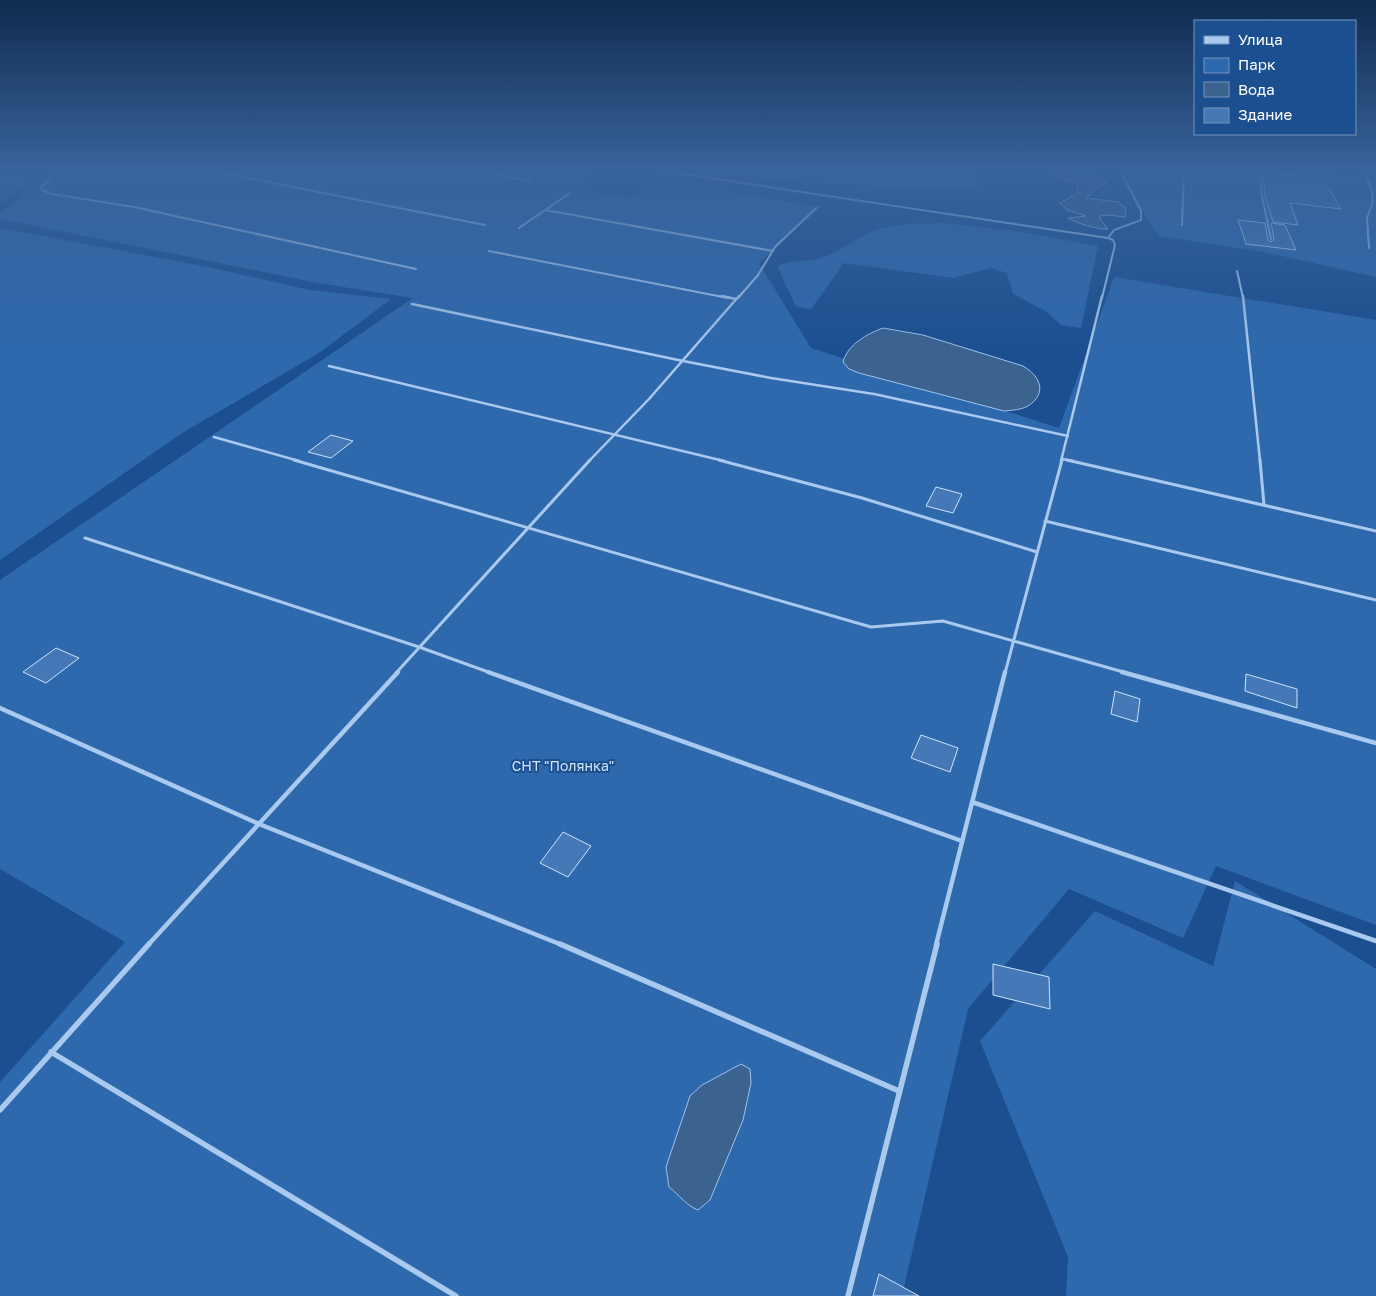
<svg xmlns="http://www.w3.org/2000/svg" width="1376" height="1296" font-family="'Golos Text',sans-serif">
<style>
.green{fill:#2e69ad}
.water{fill:#3c6290;stroke:#9cc4f0}
.building{fill:#4478b7;stroke:#cfe3fa}
.lines{fill:none;stroke-linecap:round;stroke-linejoin:round}
.service-far4{stroke:#a9c9ee;stroke-width:2}
.service-far3{stroke:#a9c9ee;stroke-width:2.5}
.service-far2{stroke:#a9c9ee;stroke-width:3}
.service-far1{stroke:#a9c9ee;stroke-width:4.5}
.service{stroke:#a9c9ee;stroke-width:5.5}
.minor{stroke:#a9c9ee;stroke-width:2.5}
.labels{text-anchor:middle;stroke-width:4;stroke-linejoin:round;paint-order:stroke}
.park-label{font-size:14px;fill:#cfe3fa;stroke:#1b4f8f}
</style>
<rect width="100%" height="100%" fill="#1b4f8f"/>
<path class="green" d="M21 170H602L575 189 629 198 658 180 821 207 759 263 811 348 1059 428 1114 277 1376 320V925L1216 866 1183 938 1069 889 968 1009 902 1296H0V1082L125 942 0 869V580L413 298 318 283 0 219V213L56 172Z
M699 170H972L985 191 754 179Z
M1118 170H1323L1376 179V277L1264 252 1159 236 1118 174Z
M0 175 37 176 0 203Z
M942 223 1014 231 1098 246 1081 328 1061 325 1047 312 1013 294 1007 273 991 268 953 278 844 263 811 309 796 307 777 266C794 258 812 263 829 255 845 248 858 237 873 231 894 223 920 224 942 223Z
M0 228 208 267 310 290 391 299 319 353 179 435 0 560Z
M1235 881 1376 969V1296H1066L1068 1257 980 1041 1095 911 1213 966Z"/>
<path class="water" d="M1053 170 1100 176 1107 183 1101 185 1086 198 1118 202 1126 208 1125 217 1109 215 1100 216V219L1108 229C1099 230 1076 223 1068 218L1086 216 1067 210 1060 203 1078 193 1077 183 1049 174Z
M883 328 923 335 1023 366C1040 376 1048 393 1028 406 1021 410 1012 410 1004 411L859 373 849 369 843 362C848 344 867 334 883 328Z
M741 1064 750 1069 751 1083 743 1120 710 1200 698 1210C687 1206 679 1195 669 1187L666 1167 690 1096 702 1085Z"/>
<path class="building" d="M1263 170 1280 171V174L1323 178 1341 209 1290 203 1298 225 1273 222 1265 196Z
M1238 220 1265 223 1268 240 1271 242 1274 239 1271 223 1285 225 1296 250 1246 244Z
M331 435 353 441 331 458 308 452Z
M936 487 962 494 953 513 926 506Z
M56 648 79 658 46 683 23 672Z
M1246 674 1297 689V708L1245 691Z
M1115 691 1140 699 1137 722 1111 714Z
M921 735 958 748 950 772 911 758Z
M563 832 591 846 568 877 540 863Z
M993 964 1049 977 1050 1009 993 995Z
M879 1274 919 1296H873Z"/>
<g class="lines">
<path class="service-far4" d="M59 170 41 187 42 190 52 194 134 207 416 269
M207 170 485 225
M483 170 530 182
M656 170 1108 238 1113 240 1115 245 1102 298
M846 170 847 174
M1260 170 1262 196 1271 239
M1364 170 1372 192 1373 202 1367 218 1369 248
M701 175 726 172 808 170
M545 210 773 251
M1182 225 1184 170
M519 228 570 193
M1108 238 1114 230 1141 220V211L1120 170
M489 251 728 298
M1237 271 1243 298
M738 298 758 275 775 247 816 208"/>
<path class="service-far3" d="M722 296 736 299
M1243 296 1260 461
M412 304 683 361 771 378 874 394 1068 436
M329 366 724 461
M214 437 299 461
M1062 459 1073 461
M589 461 649 399 739 296
M1061 461 1102 296"/>
<path class="service-far2" d="M294 460 871 627 943 621 1127 673
M719 460 862 498 1037 552
M1067 460 1376 531
M1260 460 1264 505
M1045 521 1376 600
M85 538 419 647 491 673
M396 673 590 460
M1005 673 1062 460"/>
<path class="service-far1" d="M488 672 962 841
M1122 672 1376 743
M0 708 259 824 562 945
M972 802 1376 941
M148 945 398 672
M936 945 1005 672"/>
<path class="service" d="M560 944 899 1091
M51 1052 456 1296
M0 1110 149 944
M848 1296 937 944"/>
<path class="minor" d="M1363 170 1376 172"/>
</g>
<linearGradient id="sky" x2="0" y2="1"><stop stop-color="#0f2b4f"/><stop offset="0.48" stop-color="#39639b"/><stop offset="1" stop-color="#39639b" stop-opacity="0"/></linearGradient>
<rect width="1376" height="351" fill="url(#sky)"/>
<g class="labels">
<g class="park-label">
<text x="563" y="771">СНТ "Полянка"</text>
</g>
</g>
<rect x="1194" y="20" width="162" height="115" fill="#1b4f8f" stroke="#7695bc"/>
<rect x="1204" y="36" width="25" height="8" fill="#a9c9ee" stroke="#7695bc"/>
<text x="1238" y="45" font-size="15" fill="#ffffff">Улица</text>
<rect x="1204" y="58" width="25" height="15" fill="#2e69ad" stroke="#7695bc"/>
<text x="1238" y="70" font-size="15" fill="#ffffff">Парк</text>
<rect x="1204" y="82" width="25" height="15" fill="#3c6290" stroke="#7695bc"/>
<text x="1238" y="95" font-size="15" fill="#ffffff">Вода</text>
<rect x="1204" y="108" width="25" height="15" fill="#4478b7" stroke="#7695bc"/>
<text x="1238" y="120" font-size="15" fill="#ffffff">Здание</text>
</svg>
